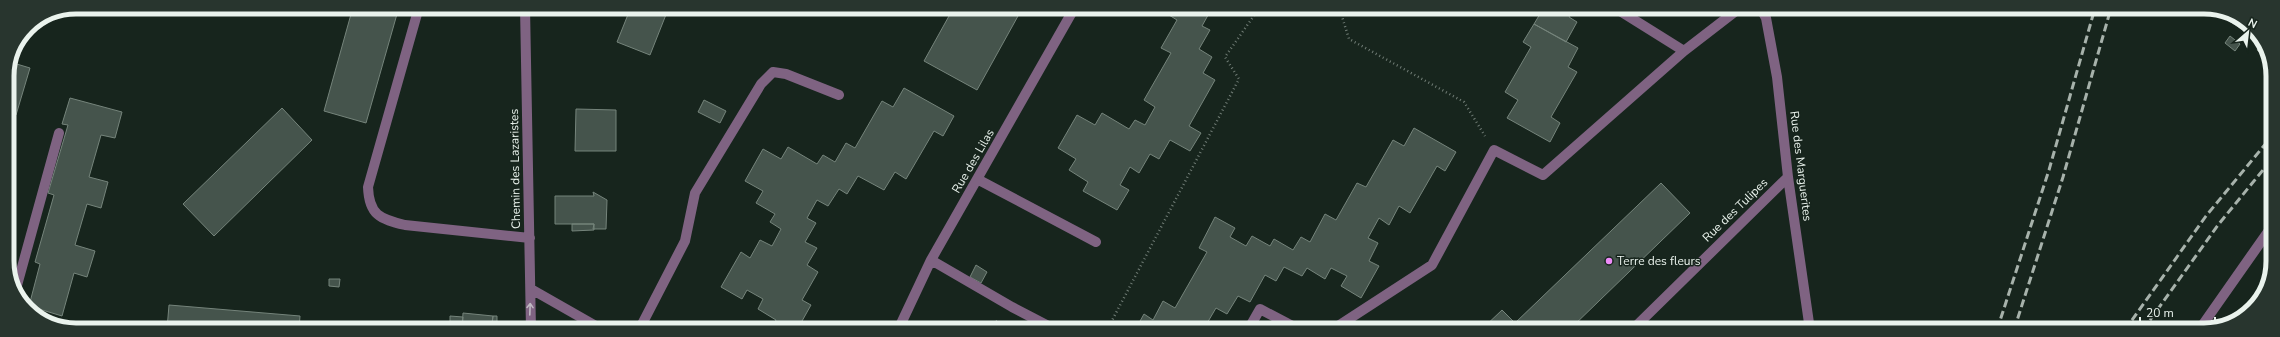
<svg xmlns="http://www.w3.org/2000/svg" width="2280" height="337" font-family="'Nunito Sans',sans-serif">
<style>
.building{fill:#45544c;stroke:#75847b}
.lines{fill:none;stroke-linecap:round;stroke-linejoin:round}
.path{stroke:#717d76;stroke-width:2.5;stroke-dasharray:1 3;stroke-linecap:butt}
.minor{stroke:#7f6382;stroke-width:10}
.rail{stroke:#a7b2ab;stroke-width:3;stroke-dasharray:8 4;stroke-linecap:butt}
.oneway{stroke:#bfb9c2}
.poi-dot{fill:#ee8bf8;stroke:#17251d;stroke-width:1.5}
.labels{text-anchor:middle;stroke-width:3;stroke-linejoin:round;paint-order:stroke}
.street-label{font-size:12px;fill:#eaf3ed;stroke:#17251d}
.poi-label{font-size:12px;fill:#eaf3ed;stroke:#17251d;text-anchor:start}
.rim{fill:none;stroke:#eaf3ed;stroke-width:5}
</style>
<rect width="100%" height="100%" fill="#17251d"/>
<path class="building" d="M353 7H399L366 123 324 111Z
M631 7H669L650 55 617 42Z
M954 7H1023L977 90 924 61Z
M1162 7H1226L1222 14 1212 8 1202 26 1210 30 1199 49 1212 57 1203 73 1215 80 1189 126 1201 133 1190 151 1170 140 1159 159 1150 154 1139 173 1130 167 1120 185 1129 190 1117 210 1083 191 1088 182 1069 170 1076 159 1058 148 1077 115 1095 125 1102 113 1129 129 1135 120 1145 125 1155 107 1144 100 1171 53 1161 48 1177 20 1161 10Z
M1529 7H1574L1569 17 1577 22 1566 42 1534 24 1540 14Z
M2225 13 2248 23 2243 30 2223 17Z
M1534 24 1578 48 1568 67 1577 72 1551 117 1560 123 1550 142 1507 118 1518 100 1505 92 1531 47 1523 42Z
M2230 36 2240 44 2235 51 2225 43Z
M2261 45 2269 57 2267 59 2257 50Z
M10 62 30 68 16 115 7 113V76Z
M904 88 954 116 943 136 934 131 906 179 895 172 884 190 858 176 847 194 839 189 828 206 817 200 807 218 816 223 805 242 817 248 807 265 818 272 802 300 811 305 797 330H774L772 328 776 320 758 309 763 299 747 290 742 299 721 287 741 252 750 258 760 240 772 246 781 229 770 222 775 214 756 203 763 191 745 181 763 149 781 159 788 147 817 164 823 155 835 162 846 143 855 148 882 101 893 107Z
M70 98 122 112 115 138 101 135 89 177 108 182 101 208 87 204 75 245 95 251 87 277 74 273 62 316 29 306 40 264 35 262 54 195 48 193 68 125 62 124Z
M704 100 726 111 720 123 698 112Z
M282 108 312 140 214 236 183 204Z
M576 109 616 110V151H575Z
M1414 128 1456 152 1445 171 1437 166 1410 213 1399 206 1389 225 1379 218 1368 238 1378 243 1369 261 1379 266 1361 298 1341 286 1347 276 1331 268 1325 279 1307 268 1302 276 1284 267 1276 281 1265 275 1250 302 1238 296 1227 314 1216 308 1206 325 1214 330H1135L1144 314 1153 320 1163 301 1175 308 1207 252 1199 248 1215 217 1235 228 1230 237 1246 246 1252 236 1270 246 1274 239 1293 250 1301 237 1310 242 1325 214 1336 220 1357 183 1366 187 1393 140 1404 146Z
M1661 183 1690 213 1569 330H1481L1502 310 1515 323Z
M593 192 607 200 606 229H593L594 224H555V196H594Z
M572 224H594V230L572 231Z
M976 265 987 272 981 283 970 277Z
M329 279H340L339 287 329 286Z
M169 305 300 316 299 329H167Z
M463 313 493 316 492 324 497 325V330H462Z
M450 316 463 317 462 330H450Z
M493 316H497V325L492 324Z
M87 323 110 329H85Z
M1762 323V330H1726V324Z"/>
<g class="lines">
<path class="path" d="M1339 7 1349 39 1464 102 1485 136
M988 330 998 320
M1107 330 1239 79 1225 57 1260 7"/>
<path class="minor" d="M419 7 368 187C369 215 380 219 405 225L530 238
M525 7 531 330
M1622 7 1620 11 1684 51 1741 7
M1760 7 1766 18 1777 77 1788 177 1810 330
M977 179 1096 242
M931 260 1012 307 1056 330
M16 289 59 133
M531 289 603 330
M639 330 685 241 695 193 761 84 773 72 786 74 839 95
M898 330 931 260 1075 7
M1248 330 1260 309 1300 330
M1332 330 1432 265 1494 150 1543 175 1684 51
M1632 330 1788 177
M2199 330 2272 226"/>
<path class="rail" d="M1997 330 2049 170 2095 8
M2014 330 2063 177 2111 8
M2125 330 2206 216 2272 136
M2143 330 2218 225 2272 159"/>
</g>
<defs><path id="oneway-shaft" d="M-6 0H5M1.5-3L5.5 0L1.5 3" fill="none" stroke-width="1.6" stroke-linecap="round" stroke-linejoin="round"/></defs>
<use class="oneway" href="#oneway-shaft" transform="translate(530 309) rotate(-88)"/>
<circle class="poi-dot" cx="1609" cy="261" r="4"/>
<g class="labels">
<g class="street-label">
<text transform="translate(973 161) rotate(-60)" y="4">Rue des Lilas</text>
<text transform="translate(1801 166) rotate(83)" y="4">Rue des Marguerites</text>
<text transform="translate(515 169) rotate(-91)" y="4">Chemin des Lazaristes</text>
<text transform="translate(1735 210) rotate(-44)" y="4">Rue des Tulipes</text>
</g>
<g class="poi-label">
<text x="1617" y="265">Terre des fleurs</text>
</g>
</g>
<path d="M0 0H2280V337H0ZM76 14H2204A62 62 0 0 1 2266 76V261A62 62 0 0 1 2204 323H76A62 62 0 0 1 14 261V76A62 62 0 0 1 76 14Z" fill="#28352e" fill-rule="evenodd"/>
<path class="rim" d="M76 14H2204A62 62 0 0 1 2266 76V261A62 62 0 0 1 2204 323H76A62 62 0 0 1 14 261V76A62 62 0 0 1 76 14Z"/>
<g transform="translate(2248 32) rotate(28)" stroke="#17251d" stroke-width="3" paint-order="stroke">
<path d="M0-3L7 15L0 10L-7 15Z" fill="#eaf3ed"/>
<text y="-6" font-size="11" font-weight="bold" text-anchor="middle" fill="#eaf3ed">N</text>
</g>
<path d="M2140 317v6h75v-6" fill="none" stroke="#eaf3ed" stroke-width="2"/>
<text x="2146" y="317" font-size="12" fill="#eaf3ed" stroke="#17251d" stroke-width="3" paint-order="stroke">20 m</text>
</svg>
